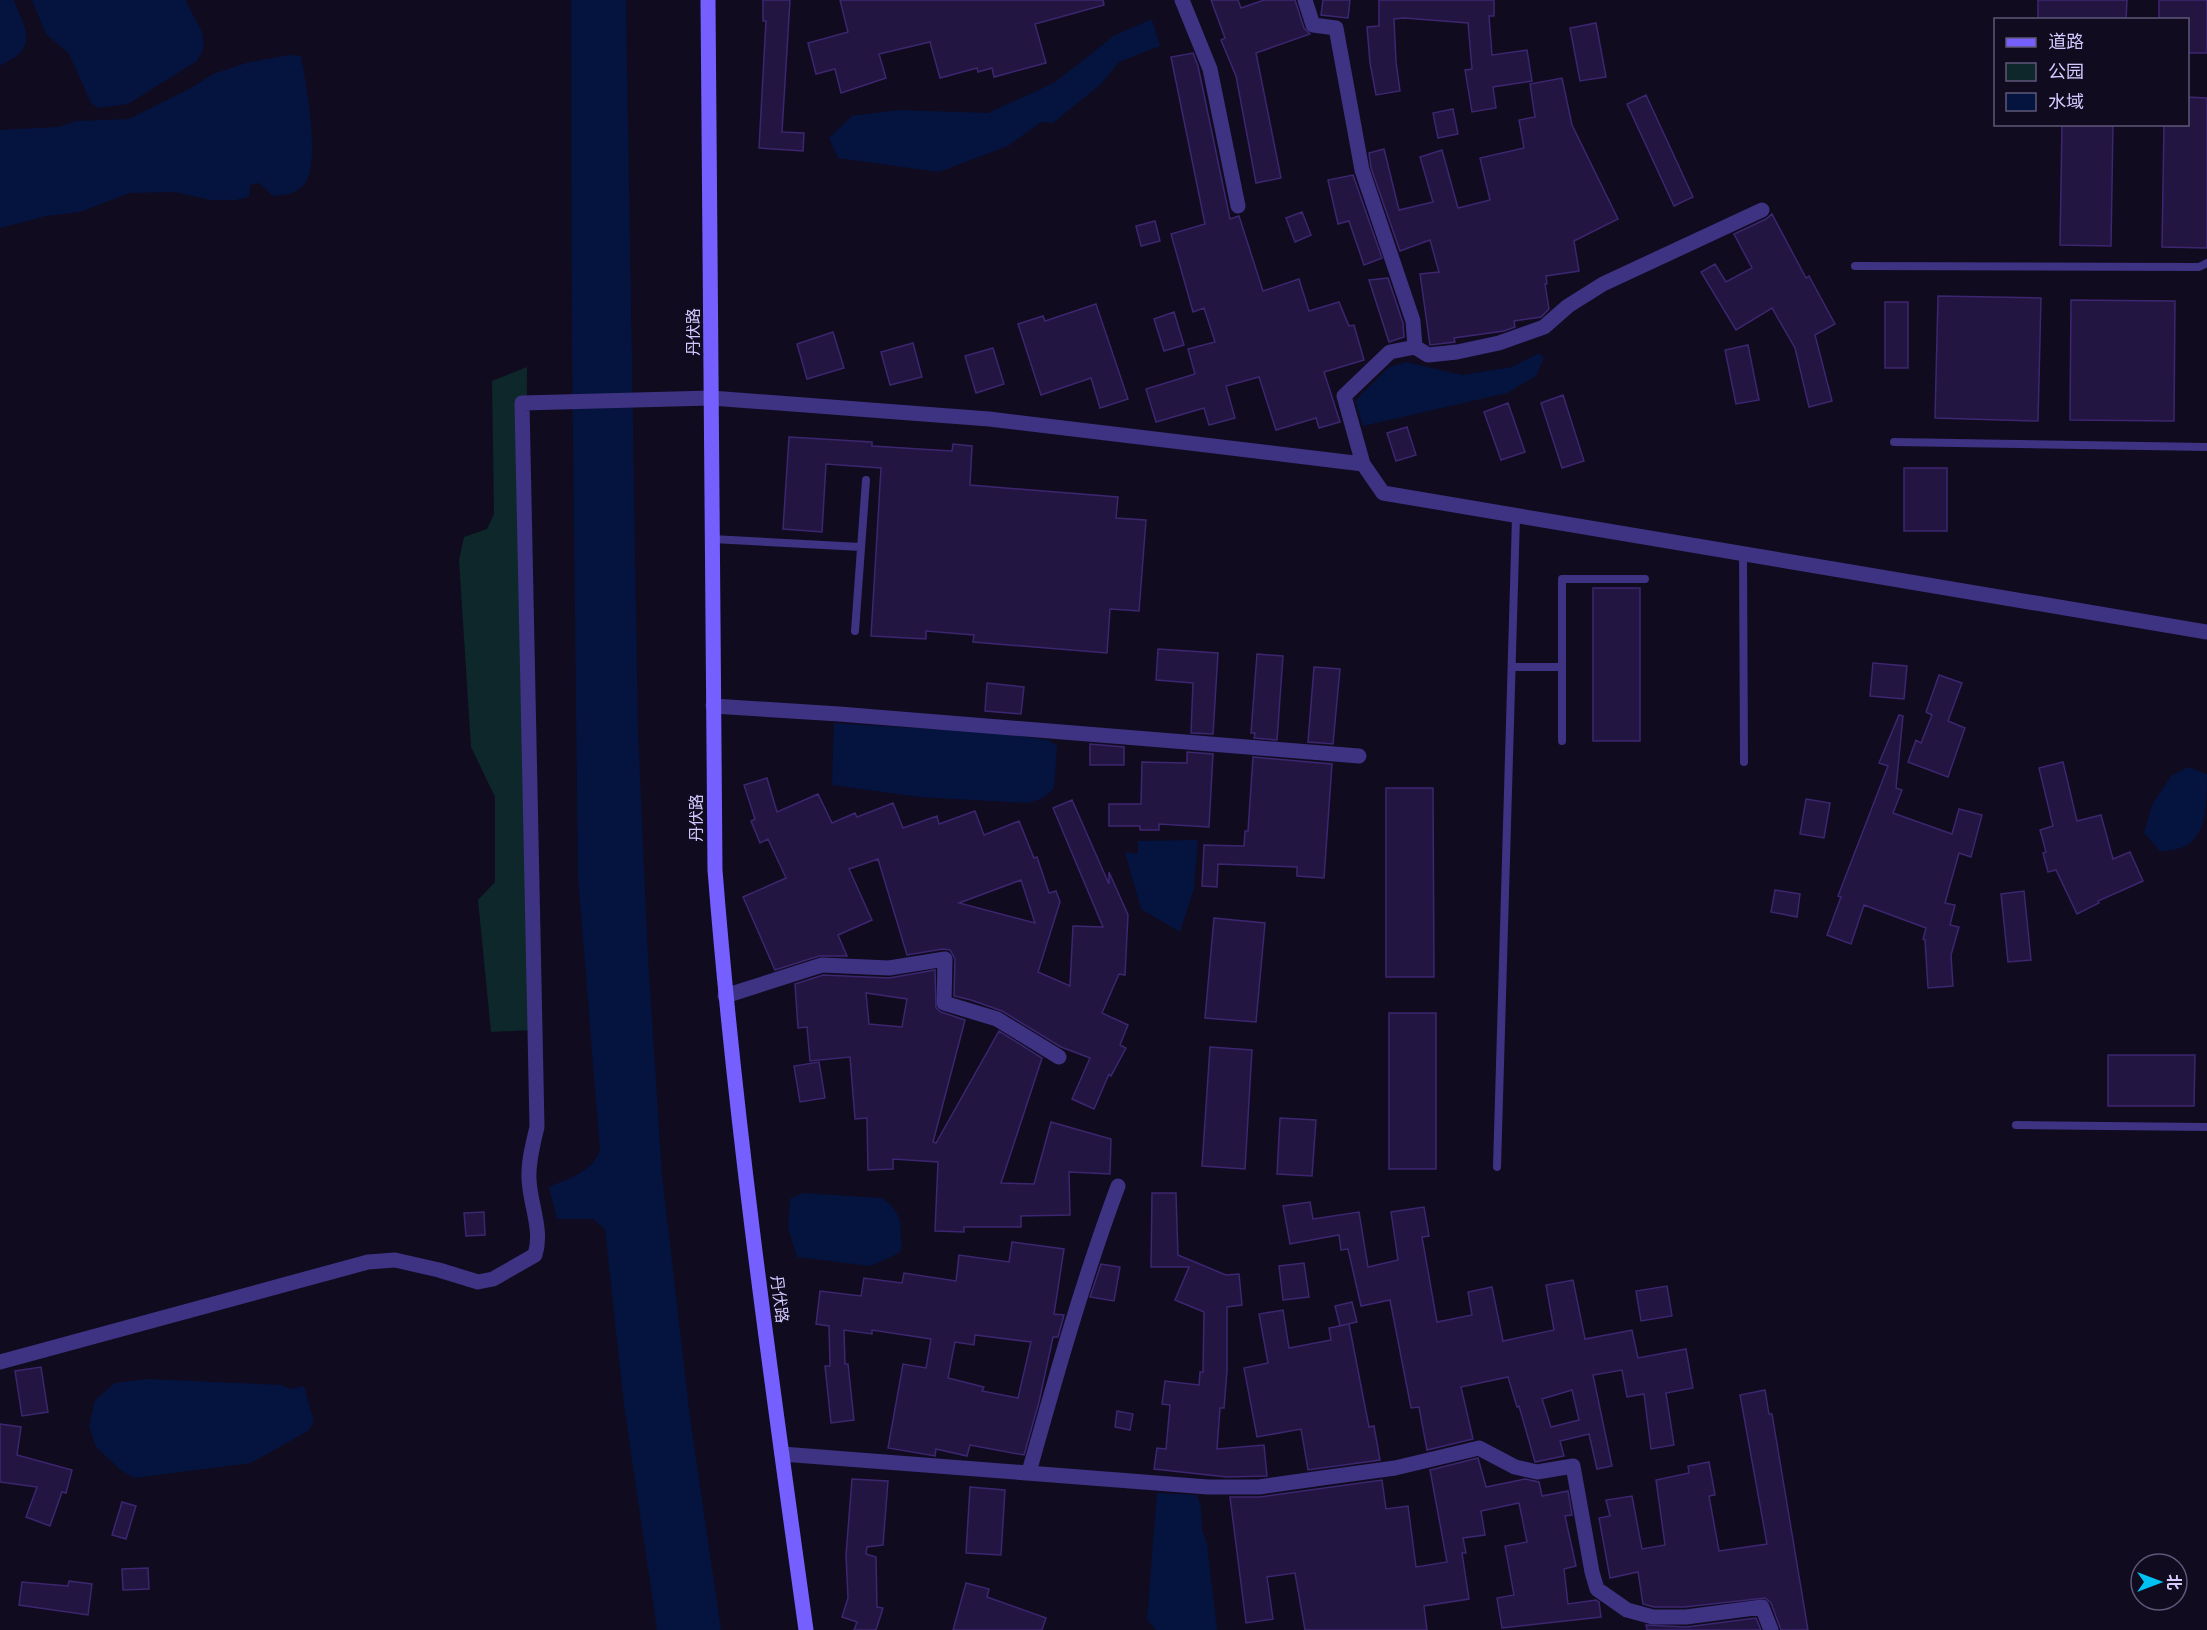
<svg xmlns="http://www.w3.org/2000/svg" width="2207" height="1630" font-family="'Roboto Condensed','Noto Sans SC',sans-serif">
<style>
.green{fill:#0d272a}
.water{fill:#05143e}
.building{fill:#231542;stroke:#3c266f;stroke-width:1.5;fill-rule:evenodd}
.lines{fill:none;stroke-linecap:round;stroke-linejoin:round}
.service{stroke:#3e3282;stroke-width:8}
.minor{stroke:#3e3282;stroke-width:15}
.secondary{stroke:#7560ff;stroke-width:15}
.labels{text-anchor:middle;stroke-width:6;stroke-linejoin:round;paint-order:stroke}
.street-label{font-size:16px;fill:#d5c9ff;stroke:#100b1f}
</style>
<rect width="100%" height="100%" fill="#100b1f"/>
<path class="green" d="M527 367 526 523 532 1030 491 1032 478 900 495 882V797L471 747 459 560 464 537 487 529 494 514 492 381Z"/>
<path class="water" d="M0 0H14C19 15 35 39 20 53 15 58 6 62 0 66Z
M32 0H186C195 24 214 37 197 61L128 104 99 108 91 103 69 54 46 34Z
M571 0H626L638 731 648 957 662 1175 690 1417 721 1630H657L624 1405 605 1229 593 1219H557L549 1187C570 1178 590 1173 600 1151L578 877 572 357Z
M1152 19 1160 46 1119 62 1101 84 1053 123 1041 122 1008 146 939 172 838 158 829 138 852 116 898 110 988 113 1054 83 1115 35Z
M288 55 301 56C306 83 320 159 306 182 298 194 285 195 273 196L259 183 250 185 249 197 235 200H211L174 192 130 193 80 212 46 216 0 228V130L58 127 76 121 129 119 191 88 213 74 246 63Z
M1539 353 1544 358 1536 376 1507 393 1363 426 1355 401 1389 367 1406 362 1462 375 1512 367Z
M834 723 998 733 1048 740 1057 746 1054 788 1043 798 1028 803 919 797 832 785Z
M2188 767 2207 774C2207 813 2207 852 2160 851L2144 833 2152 805 2171 776Z
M1198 840 1194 889 1180 932 1141 909 1125 852 1138 854V841Z
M802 1193 882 1198C899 1211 901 1218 901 1239 902 1245 902 1248 899 1253L871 1266 797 1257 788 1228 790 1199Z
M147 1379 282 1385 290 1389 304 1386 314 1422 308 1431 251 1463 134 1478 122 1471 96 1447 89 1426 95 1400 115 1383Z
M1157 1493 1197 1495 1201 1507 1202 1529 1207 1544 1217 1630H1156L1147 1620Z"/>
<path class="building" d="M763 0H790L782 132 804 133 803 151 759 148 766 21H763Z
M840 0H1103L1104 5 1035 24 1046 63 994 77 992 68 978 72 977 68 940 78 930 42 879 54 886 78 841 93 835 69 816 74 808 43 848 32Z
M1211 0H1238L1241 8 1264 0H1295L1304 28 1310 34 1256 53 1281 178 1256 183 1236 76 1221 40 1225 38Z
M1323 0H1350L1348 18 1321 15Z
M1379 0H1494V16H1489L1492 55 1527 50 1532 81 1493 87 1496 108 1472 112 1465 70 1472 69 1468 23 1404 18 1394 19 1396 62 1400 91 1376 95 1370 63 1367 27 1379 26Z
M2038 0H2127L2126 20H2038Z
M2159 0H2207V53H2187V20H2159Z
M1596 23 1606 77 1580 81 1570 28Z
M1193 53 1198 66 1230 219 1239 216 1263 291 1299 279 1309 311 1339 302 1349 326 1354 325 1364 360 1324 372 1340 422 1319 428 1316 418 1276 430 1259 377 1226 386 1235 418 1209 425 1204 408 1156 422 1146 389 1195 374 1188 349 1215 342 1204 308 1193 312 1171 234 1205 224 1171 57Z
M1562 78 1572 125 1618 219 1574 241 1579 271 1546 276 1547 284H1545L1549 309 1541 317 1514 321 1515 327 1504 331 1454 338 1455 342 1430 345 1420 274 1439 272 1430 240 1400 251 1371 168 1369 153 1384 149 1399 210 1433 202 1420 157 1442 150 1458 208 1490 200 1480 158 1524 148 1519 120 1535 117 1530 84Z
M1646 95 1693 197 1674 206 1627 104Z
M2187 97 2207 98V248L2162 247 2164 124H2187Z
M1453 109 1458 134 1438 138 1433 113Z
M2062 124H2113L2111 246 2060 245Z
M1353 175 1382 258 1364 265 1349 221 1338 224 1328 180Z
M1302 212 1311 235 1295 242 1286 218Z
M1772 214 1806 278 1809 276 1835 324 1815 335 1832 401 1809 407 1795 348 1772 308 1736 330 1701 272 1715 264 1726 282 1752 268 1734 234 1766 219Z
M1155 221 1160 241 1141 246 1136 226Z
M1388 278 1403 323 1404 337 1389 342 1369 280Z
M1938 296 2041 298 2038 421 1935 418Z
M2071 300 2175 301 2174 421 2070 420Z
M1885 302H1908V368H1885Z
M1096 304 1128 399 1100 408 1091 378 1041 395 1018 324 1043 316 1045 321Z
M1174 312 1184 345 1164 351 1154 319Z
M833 332 844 368 807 379 797 344Z
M913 343 922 377 890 385 881 352Z
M1748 345 1759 400 1736 404 1725 350Z
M993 348 1004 384 976 393 965 356Z
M1563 395 1584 461 1562 468 1541 403Z
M1508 403 1525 452 1501 460 1484 412Z
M1407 427 1416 455 1396 461 1387 433Z
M789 437 872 442V446L952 451 953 444 972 446 970 485 1118 497 1116 518 1146 520 1139 611 1110 609 1107 653 973 642 974 635 926 631V639L871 636 881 468 826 464 822 532 783 529Z
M1904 468H1947V531H1904Z
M1593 588H1640V741H1593Z
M1158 649 1218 653 1213 734 1191 733 1193 683 1156 680Z
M1257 654 1283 656 1277 740 1254 738 1255 733H1251Z
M1873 663 1907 666 1904 699 1870 696Z
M1314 667 1340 669 1333 744 1308 742Z
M1939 675 1962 683 1948 721 1965 728 1948 777 1908 762 1916 740 1921 743 1932 715 1926 712Z
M987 683 1024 687 1021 714 985 711Z
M1899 715 1903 716 1896 788 1902 790 1893 813 1952 834 1959 809 1982 815 1971 857 1959 853 1945 903 1955 905 1950 925 1959 927 1951 955 1953 986 1928 988 1925 940 1923 939 1926 928 1864 905 1851 944 1827 935 1841 897 1838 896 1888 766 1879 763Z
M1090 744 1124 747V765H1090Z
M1187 752 1213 754 1209 827 1159 824V830H1140V826H1109V804H1141L1142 762 1187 763Z
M1253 757 1332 764 1324 878 1297 876V867L1218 864 1217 887 1202 886 1204 845 1244 846 1245 831H1248Z
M2063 762 2077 821 2101 815 2113 859 2130 852 2143 881 2098 901 2099 903 2077 914 2056 870 2048 872 2043 853 2046 852 2040 830 2053 826 2039 768Z
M767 778 777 812 818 794 832 823 855 813 857 817 893 803 903 828 937 816 939 824 975 811 984 835 1019 821 1034 858 1037 857 1049 893 1056 891 1060 902 1038 972 1070 986 1073 926 1103 927 1053 808 1072 800 1109 884V872L1128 915 1125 975 1119 974 1102 1013 1128 1025 1120 1045 1126 1048 1111 1076 1109 1074 1094 1109 1072 1099 1090 1058 1061 1047 1002 1011 971 1000 954 996 955 959 950 950 943 949 907 955 878 859 849 869 872 920 838 935 847 956H819L775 970 743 897 786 878 768 839 760 843 751 821 755 819 744 785ZM1021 880 1035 923 959 903Z
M1386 788H1433L1434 977H1386Z
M1806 799 1830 803 1824 838 1800 834Z
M1775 890 1800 894 1797 917 1771 912Z
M2024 891 2031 960 2008 962 2001 894Z
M1214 918 1265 923 1256 1022 1205 1018Z
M935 970 936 1008 941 1012 965 1020 933 1142 936 1143 999 1031 1042 1058 1001 1183 1034 1184 1051 1122 1111 1139 1110 1174 1069 1172 1070 1215 1021 1216V1227H964V1232L935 1231 938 1162 893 1159V1169L868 1170 867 1118 855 1119 850 1057 810 1061 807 1027 798 1028 795 984 823 975 889 978ZM866 993 907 999 902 1027 869 1024Z
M1389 1013H1436V1169H1389Z
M1210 1047 1252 1050 1245 1169 1202 1166Z
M2108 1055H2195L2194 1106H2108Z
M819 1062 825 1098 800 1102 794 1066Z
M1280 1118 1316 1120 1312 1176 1277 1174Z
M1152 1193H1176L1178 1255 1226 1275 1239 1274 1242 1305 1227 1307V1371L1224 1408H1220L1217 1449 1264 1445 1267 1476 1227 1477 1154 1469 1157 1448 1166 1449 1170 1405 1162 1404 1165 1381 1199 1385 1200 1372H1203L1204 1312 1175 1300 1189 1267H1151Z
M1310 1202 1313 1219 1359 1212 1368 1267 1398 1260 1391 1212 1424 1207 1429 1236 1422 1237 1437 1322 1472 1315 1468 1292 1492 1287 1503 1341 1554 1330 1546 1285 1573 1280 1585 1339 1632 1330 1638 1358 1686 1349 1693 1388 1666 1393 1674 1445 1651 1449 1644 1394 1627 1397 1622 1370 1593 1375 1612 1466 1597 1469 1589 1434 1560 1441 1564 1456 1535 1462 1519 1406 1517 1407 1508 1377 1461 1387 1473 1439 1427 1450 1419 1407 1411 1408 1390 1300 1361 1306 1348 1249 1341 1250 1339 1235 1290 1244 1283 1206ZM1572 1390 1579 1420 1551 1427 1542 1399Z
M484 1212 485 1235 466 1236 464 1213Z
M1012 1242 1064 1249 1054 1314 1064 1315 1058 1337H1053L1039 1402 1024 1455 970 1445 967 1456 936 1449 935 1456 888 1448 903 1364 926 1368 931 1339 872 1330V1334L844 1330 845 1364H848L854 1420 831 1423 825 1366H830L829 1326 816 1324 820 1291 861 1296 864 1278 902 1283 904 1273 956 1281 959 1255 1009 1262ZM975 1335 1031 1342 1018 1398 982 1391 984 1387 948 1378 955 1342 974 1345Z
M1304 1263 1309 1297 1283 1300 1279 1266Z
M1101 1264 1120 1267 1114 1301 1090 1297Z
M1667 1286 1672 1316 1641 1321 1636 1291Z
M1352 1302 1357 1322 1340 1326 1335 1306Z
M1283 1310 1289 1348 1331 1340 1329 1328 1349 1324 1369 1427 1374 1426 1380 1460 1308 1470 1301 1429 1257 1437 1244 1368 1268 1363 1259 1314Z
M41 1367 48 1412 22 1416 15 1371Z
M1765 1390 1769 1414H1772L1808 1630H1781L1771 1603 1765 1598 1685 1607H1654L1643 1604 1638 1572 1610 1578 1599 1518 1610 1516 1606 1500 1632 1496 1642 1549 1665 1545 1656 1480 1689 1473 1688 1466 1709 1462 1715 1495 1709 1496 1719 1551 1767 1544 1740 1395Z
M1117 1411 1133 1414 1130 1430 1115 1427Z
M0 1424 21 1427 17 1455 72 1470 66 1493 62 1492 50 1526 26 1517 37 1487 0 1482Z
M1478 1458 1486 1487 1525 1479 1539 1482 1542 1496 1568 1491 1572 1515 1565 1516 1576 1566 1564 1569 1568 1604 1596 1600 1599 1602 1601 1617 1502 1628 1497 1598 1514 1595 1505 1546 1527 1542 1519 1503 1481 1511 1485 1535 1463 1538 1466 1553H1462L1469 1599 1424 1606 1427 1630H1305L1295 1573 1267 1577 1273 1619 1246 1623 1230 1497H1260L1382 1480 1386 1509 1408 1506 1416 1567 1447 1562 1430 1470Z
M852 1479 888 1481 883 1545 867 1547 866 1554 876 1557 877 1607 883 1608 876 1630H854L857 1622 842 1617 848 1598 846 1555Z
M970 1487 1005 1490 1001 1555 966 1553Z
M122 1502 136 1506 126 1539 112 1535Z
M148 1568 149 1589 123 1590 122 1569Z
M69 1581 92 1584 88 1615 19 1605 22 1582 68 1586Z
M966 1583 989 1589 987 1597 1046 1618 1042 1630H953Z
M1756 1618 1761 1630H1647L1646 1625 1686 1627Z"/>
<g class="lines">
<path class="service" d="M1855 266 2199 267 2207 263
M1894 442 2207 447
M712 539 861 547
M1743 554 1744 762
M855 631 866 480
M1512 667H1562
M1562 741V579H1645
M2016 1125 2207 1127
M1497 1167 1516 517"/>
<path class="minor" d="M1182 0 1210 69 1238 206
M1305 0 1313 25 1336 28 1362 170 1413 321 1415 347 1390 352 1344 396 1363 464
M1415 347 1428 355 1457 352 1499 343 1544 327 1568 306 1603 284 1762 210
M713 706 839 714 1359 756
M725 996 822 965 889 968 945 959 944 1003 997 1019 1059 1057
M0 1362 368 1262 395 1260 439 1270 478 1282 493 1279 535 1255C543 1230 530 1205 529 1179 528 1162 533 1144 537 1127L522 403 711 398 989 419 1363 464 1383 493 2207 632
M782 1454 1208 1487H1259L1329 1477 1395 1468 1479 1448 1515 1467 1537 1472 1573 1466 1592 1572 1597 1589 1627 1610 1653 1617H1686L1762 1607 1771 1630
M1029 1472C1056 1376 1083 1280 1118 1186"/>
<path class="secondary" d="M708 0 715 870C735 1124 771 1377 806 1630"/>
</g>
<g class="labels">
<g class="street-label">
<text transform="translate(693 332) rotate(-90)" y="6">丹伏路</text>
<text transform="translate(696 818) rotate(-90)" y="6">丹伏路</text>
<text transform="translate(780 1299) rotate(83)" y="6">丹伏路</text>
</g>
</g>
<rect x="1994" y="18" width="195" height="108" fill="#100b1f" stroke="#5f5779" stroke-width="1.5"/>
<rect x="2006" y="38" width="30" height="9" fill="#7560ff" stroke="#5f5779" stroke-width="1.5"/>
<text x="2048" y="48" font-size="18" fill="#d5c9ff">道路</text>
<rect x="2006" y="63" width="30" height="18" fill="#0d272a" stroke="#5f5779" stroke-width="1.5"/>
<text x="2048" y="78" font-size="18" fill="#d5c9ff">公园</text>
<rect x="2006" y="93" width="30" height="18" fill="#05143e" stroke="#5f5779" stroke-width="1.5"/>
<text x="2048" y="108" font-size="18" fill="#d5c9ff">水域</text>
<g transform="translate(2159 1582) rotate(90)"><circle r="28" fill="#100b1f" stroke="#5f5779" stroke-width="1.5"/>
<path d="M0-4.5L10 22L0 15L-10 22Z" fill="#00c1f4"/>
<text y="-9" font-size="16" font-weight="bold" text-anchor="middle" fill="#d5c9ff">北</text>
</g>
</svg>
